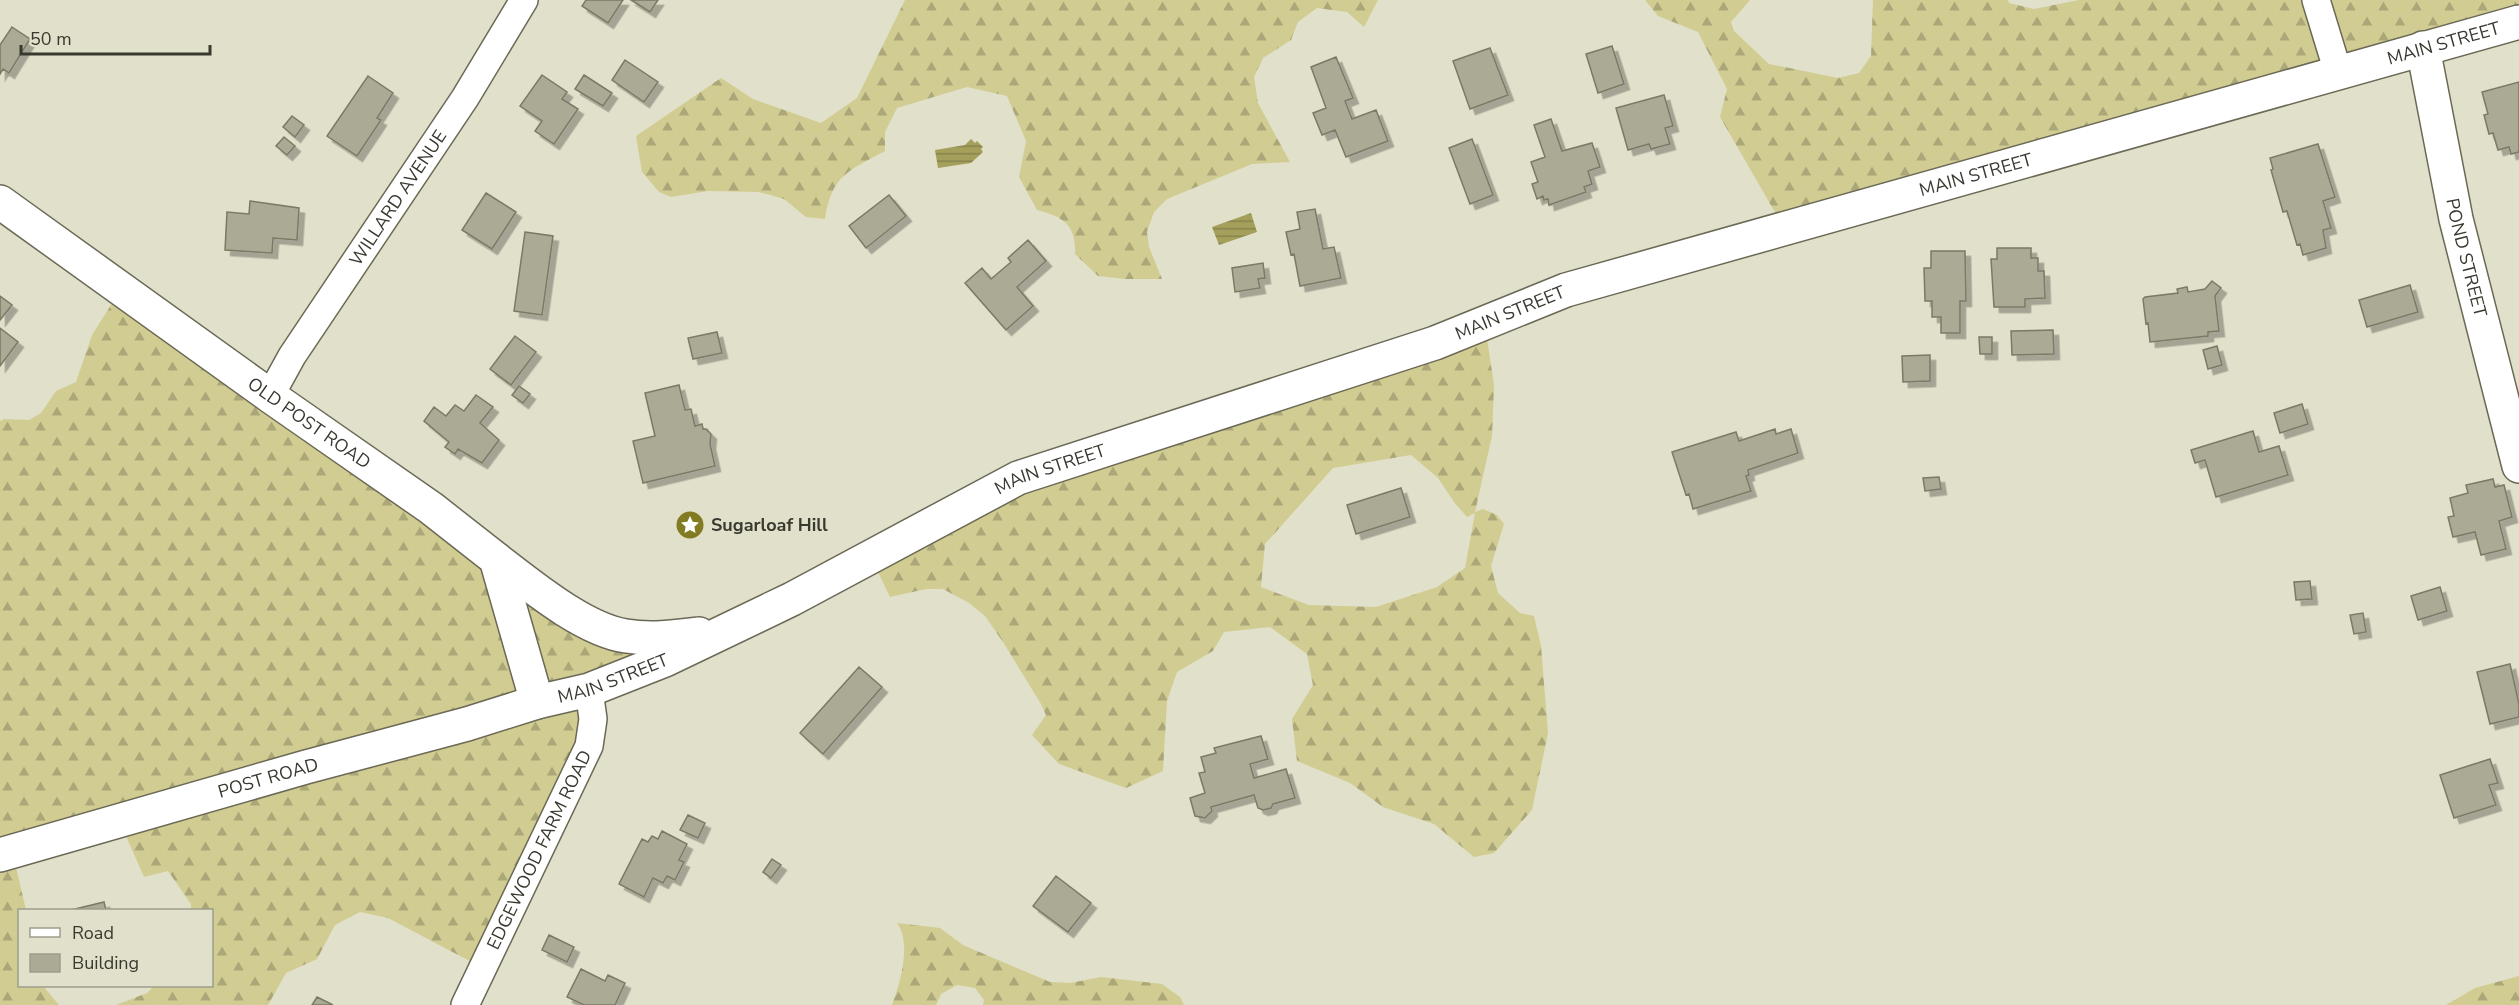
<svg xmlns="http://www.w3.org/2000/svg" width="2519" height="1005" font-family="'Nunito Sans',sans-serif">
<style>
.forest{fill:url(#forest-firs);fill-rule:evenodd}
.water{fill:url(#water-rules)}
.building{fill:#abaa95;stroke:#7b7a66;stroke-width:1.5;filter:url(#shadow)}
.lines{fill:none;stroke-linecap:round;stroke-linejoin:round}
.minor-casing{stroke:#6b6956;stroke-width:30}
.tertiary-casing{stroke:#6b6956;stroke-width:36}
.secondary-casing{stroke:#6b6956;stroke-width:36}
.minor{stroke:#fff;stroke-width:27}
.tertiary{stroke:#fff;stroke-width:33}
.secondary{stroke:#fff;stroke-width:33}
.labels{text-anchor:middle;stroke-width:4.5;stroke-linejoin:round;paint-order:stroke}
.street-label{font-size:18px;fill:#393930;stroke:#e1e0ca}
.poi-label{font-size:18px;font-weight:bold;fill:#393930;stroke:#e1e0ca;text-anchor:start}
</style>
<defs>
<pattern id="forest-firs" width="22" height="20" patternUnits="userSpaceOnUse" patternTransform="scale(1.5)"><rect width="22" height="20" fill="#d1cd92"/><path d="M5 1l3.5 6h-7zM16 11l3.5 6h-7z" fill="#aba778"/></pattern>
<pattern id="water-rules" width="6" height="5" patternUnits="userSpaceOnUse" patternTransform="scale(1.5)"><rect width="6" height="5" fill="#a49f5b"/><path d="M0 2.5h6" fill="none" stroke="#87834c"/></pattern>
<filter id="shadow"><feDropShadow dx="5.5" dy="5.5" stdDeviation="0" flood-color="#0004"/></filter>
</defs>
<rect width="100%" height="100%" fill="#e1e0ca"/>
<path class="forest" d="M905 0H1378L1364 27 1347 12 1317 8 1298 22 1291 40 1263 58 1254 77 1258 103 1290 162 1252 164 1167 199 1154 212 1147 232 1149 247 1162 279H1125L1098 276 1075 254C1076 225 1064 217 1037 210L1019 177 1026 141 1007 96 967 87 897 108 885 132V151C849 171 832 174 825 219L806 217 784 199 759 192 708 191 671 197 659 192 642 172 636 136 721 78 753 99 821 123 857 98Z
M1645 0H1750L1731 22 1734 31 1769 64 1838 78 1859 73 1871 56 1873 0H2008L2009 3 2034 9 2079 0H2519V17L1784 228 1720 117 1727 89 1698 32 1658 16Z
M123 286 583 616 705 632 591 685 595 713 479 966 388 918 360 912 335 925 317 959 286 973 268 1005H116L147 993 154 986H212V910H191V904L168 871 144 877 118 818 12 850 26 910H20V986H43L59 1005H0V421L4 419 29 420 41 413 56 391 76 382 92 335Z
M1485 325 1494 385 1492 436 1475 512 1483 509 1497 515 1504 524 1491 566 1498 593 1520 613 1534 616 1541 646 1548 733 1532 810 1494 853 1474 857 1434 824 1383 807 1350 783 1297 761 1292 719 1313 685 1307 654 1270 627 1224 632 1213 651 1177 672 1167 701 1163 771 1126 788 1059 764 1032 735 1046 715 1041 704 1003 642 985 616 969 603 943 589H926L890 597 868 551 875 543ZM1411 455 1438 478 1454 502 1467 517 1475 513 1465 568 1437 587 1376 607 1309 605 1261 587 1265 544 1333 468Z
M897 923 940 928 963 945 1050 982 1070 983 1101 977 1162 984 1180 997 1184 1005H983L984 1000 975 988 957 985 941 994 936 1005H892C900 983 912 943 897 923Z
M2519 976V1005H2446L2475 988Z"/>
<path class="water" d="M971 139 975 143 977 141 983 147 981 149 983 152 971 163 938 168 935 150 965 145Z
M1251 213 1257 232 1219 245 1212 227Z"/>
<path class="building" d="M586 0H623L608 23 582 6Z
M631 0H658L650 12Z
M12 27 30 39 9 73 3 69 0 74V45Z
M1612 46 1624 84 1598 93 1586 54Z
M1490 48 1508 95 1470 109 1453 61Z
M1336 57 1353 98 1345 101 1352 119 1376 110 1388 141 1346 157 1335 130 1322 135 1313 113 1326 108 1311 67Z
M625 60 658 82 644 102 612 80Z
M542 75 567 92 562 99 578 109 554 144 535 131 542 121 520 106Z
M584 75 612 93 603 106 575 89Z
M368 76 393 93 377 118 381 120 357 156 327 136Z
M2519 82V152L2511 154 2509 147 2498 150 2493 133 2489 134 2484 115 2488 114 2482 92Z
M1664 95 1673 126 1665 128 1670 144 1651 149 1649 144 1628 150 1616 108Z
M292 116 304 125 295 137 283 127Z
M1551 119 1562 151 1592 143 1600 167 1588 171 1592 184 1584 187 1586 192 1549 205 1548 199 1544 200 1543 196 1537 199 1532 184 1538 182 1531 162 1545 157 1534 125Z
M284 137 295 146 287 155 276 146Z
M1472 139 1493 195 1470 204 1449 148Z
M2318 144 2335 197 2323 201 2331 228 2323 230 2326 248 2303 255 2300 244 2297 245 2287 211 2283 212 2271 170 2273 169 2270 158Z
M486 193 516 212 492 249 462 230Z
M889 195 906 216 866 248 849 226Z
M250 201 299 208 297 240 273 238 272 253 225 250 227 212 249 214Z
M1315 209 1323 249 1334 247 1341 278 1300 286 1294 254 1291 255 1286 232 1300 229 1297 212Z
M525 232 553 236 542 315 514 311Z
M1028 240 1046 261 1017 287 1033 306 1006 330 965 283 982 268 991 279 1011 262 1008 258Z
M1997 248H2031V258H2038V271H2044L2045 298 2025 299V307H1994L1991 259H1997Z
M1931 251H1965L1966 301H1960V333H1941V317H1932V301H1925L1924 268H1931Z
M1263 263 1265 278 1258 279 1260 288 1235 292 1232 268Z
M2212 281 2221 288 2215 296 2219 331 2208 332V336L2150 342 2148 323 2146 324 2143 299 2145 297 2178 293 2177 289 2187 287 2188 292 2205 289Z
M2410 285 2418 312 2367 327 2359 300Z
M0 296 12 305 0 320Z
M0 328 18 342 0 366Z
M2053 330 2054 354 2012 355 2011 331Z
M717 332 722 353 693 359 688 338Z
M515 336 536 352 511 385 490 369Z
M1979 337H1992V354H1980Z
M2217 346 2222 365 2208 369 2203 350Z
M1930 355V381L1903 382 1902 356Z
M679 385 685 410 691 409 695 426 702 424 703 429H706L711 434 710 444 715 466 643 483 633 441 655 436 645 393Z
M519 386 530 394 523 403 512 395Z
M476 395 493 407 480 423 499 440 482 463 458 449 455 454 445 447 449 442 424 421 434 407 446 416 455 405 464 411Z
M2302 404 2308 424 2280 433 2274 413Z
M1775 429 1776 434 1791 429 1798 453 1748 470 1749 475 1746 476 1751 491 1693 509 1689 494 1686 495 1672 452 1736 432 1739 441Z
M2253 431 2259 452 2279 446 2288 475 2216 497 2205 460 2195 463 2191 450Z
M1939 477 1941 489 1925 491 1923 478Z
M2493 479 2495 487 2504 485 2512 517 2499 521 2506 549 2481 555 2475 532 2453 537 2448 517 2454 516 2450 498 2468 493 2466 485Z
M1401 488 1410 517 1356 534 1347 505Z
M2310 581 2312 599 2296 600 2294 582Z
M2440 587 2447 611 2418 620 2411 596Z
M2363 613 2366 632 2354 634 2350 615Z
M2510 664 2519 704V717L2490 724 2477 672Z
M859 667 882 687 823 754 800 733Z
M1261 736 1268 759 1250 764 1254 778 1286 769 1295 798 1273 804 1271 808 1263 810 1258 808 1254 795 1211 807 1212 811 1205 818 1195 816 1190 798 1205 793 1199 773 1205 772 1201 757 1216 753 1214 748Z
M2490 759 2498 783 2489 785 2496 805 2454 818 2440 775Z
M688 815 705 823 698 838 680 830Z
M662 831 687 844 679 860 684 862 675 880 667 876 663 883 653 878 644 897 619 884 642 839 648 842 652 836 658 839Z
M772 859 781 865 771 878 763 872Z
M1056 876 1091 903 1068 932 1033 906Z
M104 902 106 910H71Z
M549 935 574 947 567 962 542 950Z
M581 969 605 981 608 975 625 983 615 1005H584L567 997Z
M317 997 333 1005H312Z"/>
<g class="lines">
<g class="minor-casing">
<g id="minor">
<path d="M2316 0 2338 72"/>
<path id="s1" d="M270 396 292 356 465 98 524 0"/>
<path id="s2" d="M465 1005 589 746 593 719 589 690"/>
</g>
</g>
<g class="tertiary-casing">
<g id="tertiary">
<path id="s3" d="M2423 48 2456 219 2519 466"/>
<path id="s4" d="M0 202 270 396 431 508 496 559 537 702"/>
</g>
</g>
<g class="secondary-casing">
<g id="secondary">
<path d="M496 559C530 585 584 630 626 636 650 640 674 637 699 634"/>
<path id="s5" d="M0 855 306 767 467 724 537 702 589 690 665 660 792 599 1018 478 1435 343 1566 290 2519 22"/>
</g>
</g>
<use href="#minor" class="minor"/>
<use href="#tertiary" class="tertiary"/>
<use href="#secondary" class="secondary"/>
</g>
<defs>
<g id="sight-disc" transform="scale(1.5)"><circle r="9.5" fill="#837b22" stroke="#e1e0ca"/><path d="M0-6L1.8-2.2L6-1.7L2.9 1.2L3.7 5.4L0 3.3L-3.7 5.4L-2.9 1.2L-6-1.7L-1.8-2.2Z" fill="#fff"/></g>
</defs>
<g fill-rule="evenodd">
<use href="#sight-disc" x="690" y="525"/>
</g>
<g class="labels">
<g class="street-label">
<text dy="6" stroke="none"><textPath href="#s5" startOffset="2582">MAIN STREET</textPath></text>
<text dy="6" stroke="none"><textPath href="#s5" startOffset="2096">MAIN STREET</textPath></text>
<text dy="6" stroke="none"><textPath href="#s1" startOffset="236">WILLARD AVENUE</textPath></text>
<text dy="6" stroke="none"><textPath href="#s3" startOffset="214">POND STREET</textPath></text>
<text dy="6" stroke="none"><textPath href="#s5" startOffset="1610">MAIN STREET</textPath></text>
<text dy="6" stroke="none"><textPath href="#s4" startOffset="380">OLD POST ROAD</textPath></text>
<text dy="6" stroke="none"><textPath href="#s5" startOffset="1124">MAIN STREET</textPath></text>
<text dy="6" stroke="none"><textPath href="#s5" startOffset="638">MAIN STREET</textPath></text>
<text dy="6" stroke="none"><textPath href="#s5" startOffset="279">POST ROAD</textPath></text>
<text dy="6" stroke="none"><textPath href="#s2" startOffset="172">EDGEWOOD FARM ROAD</textPath></text>
</g>
<g class="poi-label">
<text x="711" y="531">Sugarloaf Hill</text>
</g>
</g>
<rect x="18" y="909" width="195" height="78" fill="#e1e0ca" stroke="#9e9d8c" stroke-width="1.5"/>
<rect x="30" y="928" width="30" height="9" fill="#ffffff" stroke="#9e9d8c" stroke-width="1.5"/>
<text x="72" y="939" font-size="18" fill="#393930">Road</text>
<rect x="30" y="954" width="30" height="18" fill="#abaa95" stroke="#9e9d8c" stroke-width="1.5"/>
<text x="72" y="969" font-size="18" fill="#393930">Building</text>
<path d="M21 45v9h189v-9" fill="none" stroke="#393930" stroke-width="3"/>
<text x="30" y="45" font-size="18" fill="#393930" stroke="#e1e0ca" stroke-width="4.5" paint-order="stroke">50 m</text>
</svg>
